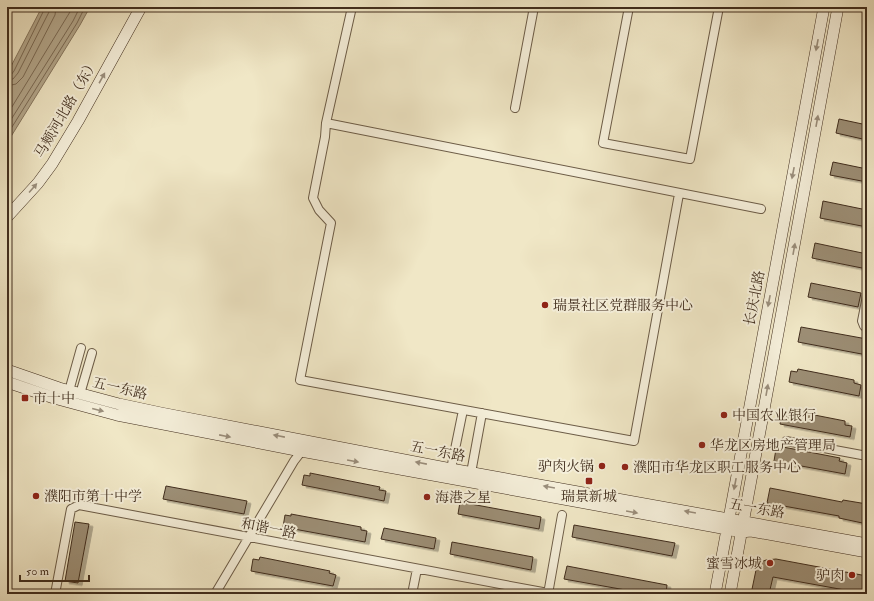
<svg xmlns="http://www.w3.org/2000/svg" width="874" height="601" font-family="'IM FELL Double Pica','Noto Serif SC',serif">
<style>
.water{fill:#b4a88d;stroke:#867760}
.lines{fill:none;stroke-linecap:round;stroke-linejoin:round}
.shore{stroke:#7a6a55;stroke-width:1}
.building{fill:#9c8e75;stroke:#402d1d;filter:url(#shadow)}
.street-casing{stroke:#6c5c47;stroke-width:10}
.secondary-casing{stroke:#402d1d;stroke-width:12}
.street{stroke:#f5efda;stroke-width:8}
.secondary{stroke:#f5efda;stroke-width:11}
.oneway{fill:#9a8e7c}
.poi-dot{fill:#8f2418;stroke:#f5efda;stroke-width:1.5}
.labels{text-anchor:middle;stroke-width:4;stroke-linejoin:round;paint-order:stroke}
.street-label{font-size:14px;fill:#402d1d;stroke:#f5efda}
.poi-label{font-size:14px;fill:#402d1d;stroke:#f5efda;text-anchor:start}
</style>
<defs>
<filter id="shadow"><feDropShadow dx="4" dy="2.5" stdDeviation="0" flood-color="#0004"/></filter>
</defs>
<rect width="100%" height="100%" fill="#f0e7c6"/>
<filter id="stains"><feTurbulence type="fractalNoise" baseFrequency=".005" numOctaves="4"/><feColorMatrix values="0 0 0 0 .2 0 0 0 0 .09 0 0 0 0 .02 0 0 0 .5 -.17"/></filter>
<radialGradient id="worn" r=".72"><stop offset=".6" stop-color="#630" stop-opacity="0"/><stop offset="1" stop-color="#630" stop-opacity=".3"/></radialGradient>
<path class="water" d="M42 7H90L80 25 7 143V74Z"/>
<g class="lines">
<path class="shore" d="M7 75H11L14 71 44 10 45 7
M7 80 13 79 18 73 49 12 50 7
M7 86 16 84 23 77 55 15 56 7
M7 115 73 7
M7 126 73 21 80 7
M7 135 77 23 85 7"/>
</g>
<path class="building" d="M839 119 867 125V140L836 133Z
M833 162 867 169V182L830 175Z
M823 201 867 210V227L820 218Z
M815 243 867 254V269L812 258Z
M811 283 861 293 858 307 808 297Z
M801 327 867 339V355L798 342Z
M798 369 854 380V383L861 385 859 396 789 382 791 371 797 372Z
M789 410 845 421V425L852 426 850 437 780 424 782 413 788 414Z
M783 447 840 458 839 461 847 463 845 474 774 461 776 449 782 451Z
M310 473 380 487 379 490 386 491 384 501 302 485 304 475 310 476Z
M166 486 247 501 244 514 163 499Z
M770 488 842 502 843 500 867 504V524L839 518V516L767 503Z
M460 502 541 517 539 529 458 514Z
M291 514 361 527V530L367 531 365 542 283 527 285 515 291 516Z
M75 522 89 524 78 583 65 581Z
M574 525 675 543 672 556 572 537Z
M384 528 436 538 434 549 381 539Z
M452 542 533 557 531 570 450 554Z
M260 557 330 571 329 573 336 575 333 586 251 571 253 559 259 560Z
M776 559 867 576V594L773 577 769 594H751L756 570 761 562 766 560Z
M567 566 667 585 666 594H648L564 579Z"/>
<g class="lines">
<g class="street-casing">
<path id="street" d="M352 7 326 123 325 137 313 198 319 210 331 223 300 380 634 441 679 194
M629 7 603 143 690 159 719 7
M515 108 534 7
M326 123 761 209
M867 296 862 321 864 326 867 328
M69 391 81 348
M80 394 92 353
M786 441 867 456
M451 469 463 410
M471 473 482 413
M55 594 71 509 79 505 548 593
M215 594 294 461 304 448
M412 594 417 569
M548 594 562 515"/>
</g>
<g class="secondary-casing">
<path id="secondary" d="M7 217 38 183 52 164 78 121 141 7
M7 370 59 388 119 404 161 413 451 469 867 544
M7 382 54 398 117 415 301 451 727 529 741 532 751 531 867 552
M715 594 824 7
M730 594 838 7"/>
</g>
<use href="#street" class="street"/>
<use href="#secondary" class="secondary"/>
</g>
<defs><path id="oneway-solid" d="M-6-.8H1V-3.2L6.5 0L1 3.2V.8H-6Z"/></defs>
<g class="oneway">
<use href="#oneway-solid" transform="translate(817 45) rotate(101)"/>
<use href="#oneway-solid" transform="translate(102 78) rotate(-61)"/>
<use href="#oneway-solid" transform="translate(817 121) rotate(-80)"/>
<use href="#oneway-solid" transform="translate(793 173) rotate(101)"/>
<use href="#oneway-solid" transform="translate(33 188) rotate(-49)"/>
<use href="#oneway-solid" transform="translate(794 249) rotate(-80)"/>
<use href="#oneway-solid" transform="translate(769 301) rotate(101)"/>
<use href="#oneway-solid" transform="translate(767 390) rotate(-80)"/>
<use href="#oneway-solid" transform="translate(98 410) rotate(14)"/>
<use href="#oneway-solid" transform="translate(225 436) rotate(11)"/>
<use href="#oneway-solid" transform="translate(279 436) rotate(-169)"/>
<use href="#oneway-solid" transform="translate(353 461) rotate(10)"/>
<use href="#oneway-solid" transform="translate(421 463) rotate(-169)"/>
<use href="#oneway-solid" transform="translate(735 484) rotate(101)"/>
<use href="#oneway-solid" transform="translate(549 487) rotate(-170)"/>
<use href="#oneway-solid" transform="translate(632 512) rotate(10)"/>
<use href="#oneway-solid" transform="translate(690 512) rotate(-170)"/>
</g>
<g class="poi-dot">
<circle cx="545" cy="305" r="4"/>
<rect x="21" y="394" width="8" height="8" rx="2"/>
<circle cx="724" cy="415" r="4"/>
<circle cx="702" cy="445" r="4"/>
<circle cx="602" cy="466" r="4"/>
<circle cx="625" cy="467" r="4"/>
<rect x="585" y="477" width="8" height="8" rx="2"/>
<circle cx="36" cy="496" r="4"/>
<circle cx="427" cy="497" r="4"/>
<circle cx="770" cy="563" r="4"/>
<circle cx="852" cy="575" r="4"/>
</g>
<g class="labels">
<g class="street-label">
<text transform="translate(66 108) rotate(-60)" y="5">马颊河北路（东）</text>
<text transform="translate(754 298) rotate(-79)" y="5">长庆北路</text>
<text transform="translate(120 388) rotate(13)" y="5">五一东路</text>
<text transform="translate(438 451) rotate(11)" y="5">五一东路</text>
<text transform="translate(757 508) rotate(10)" y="5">五一东路</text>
<text transform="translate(269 528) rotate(11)" y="5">和谐一路</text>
</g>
<g class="poi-label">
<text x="553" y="310">瑞景社区党群服务中心</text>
<text x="33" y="403">市十中</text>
<text x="732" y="420">中国农业银行</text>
<text x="710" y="450">华龙区房地产管理局</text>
<text x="594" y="471" text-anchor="end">驴肉火锅</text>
<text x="633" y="472">濮阳市华龙区职工服务中心</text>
<text x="44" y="501">濮阳市第十中学</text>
<text x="589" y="501" text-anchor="middle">瑞景新城</text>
<text x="435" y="502">海港之星</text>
<text x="762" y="568" text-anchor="end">蜜雪冰城</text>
<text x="844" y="580" text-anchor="end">驴肉</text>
</g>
</g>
<rect width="874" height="601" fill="none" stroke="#f0e7c6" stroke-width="24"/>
<rect x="8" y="8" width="858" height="585" fill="none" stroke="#402d1d" stroke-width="2"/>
<rect x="12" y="12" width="850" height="577" fill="none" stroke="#402d1d"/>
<path d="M20 575v6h69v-6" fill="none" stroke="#402d1d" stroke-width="2"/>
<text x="26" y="575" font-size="12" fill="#402d1d" stroke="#f5efda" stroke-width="3" paint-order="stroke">50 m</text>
<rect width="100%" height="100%" filter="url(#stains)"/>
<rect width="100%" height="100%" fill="url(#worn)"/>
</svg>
